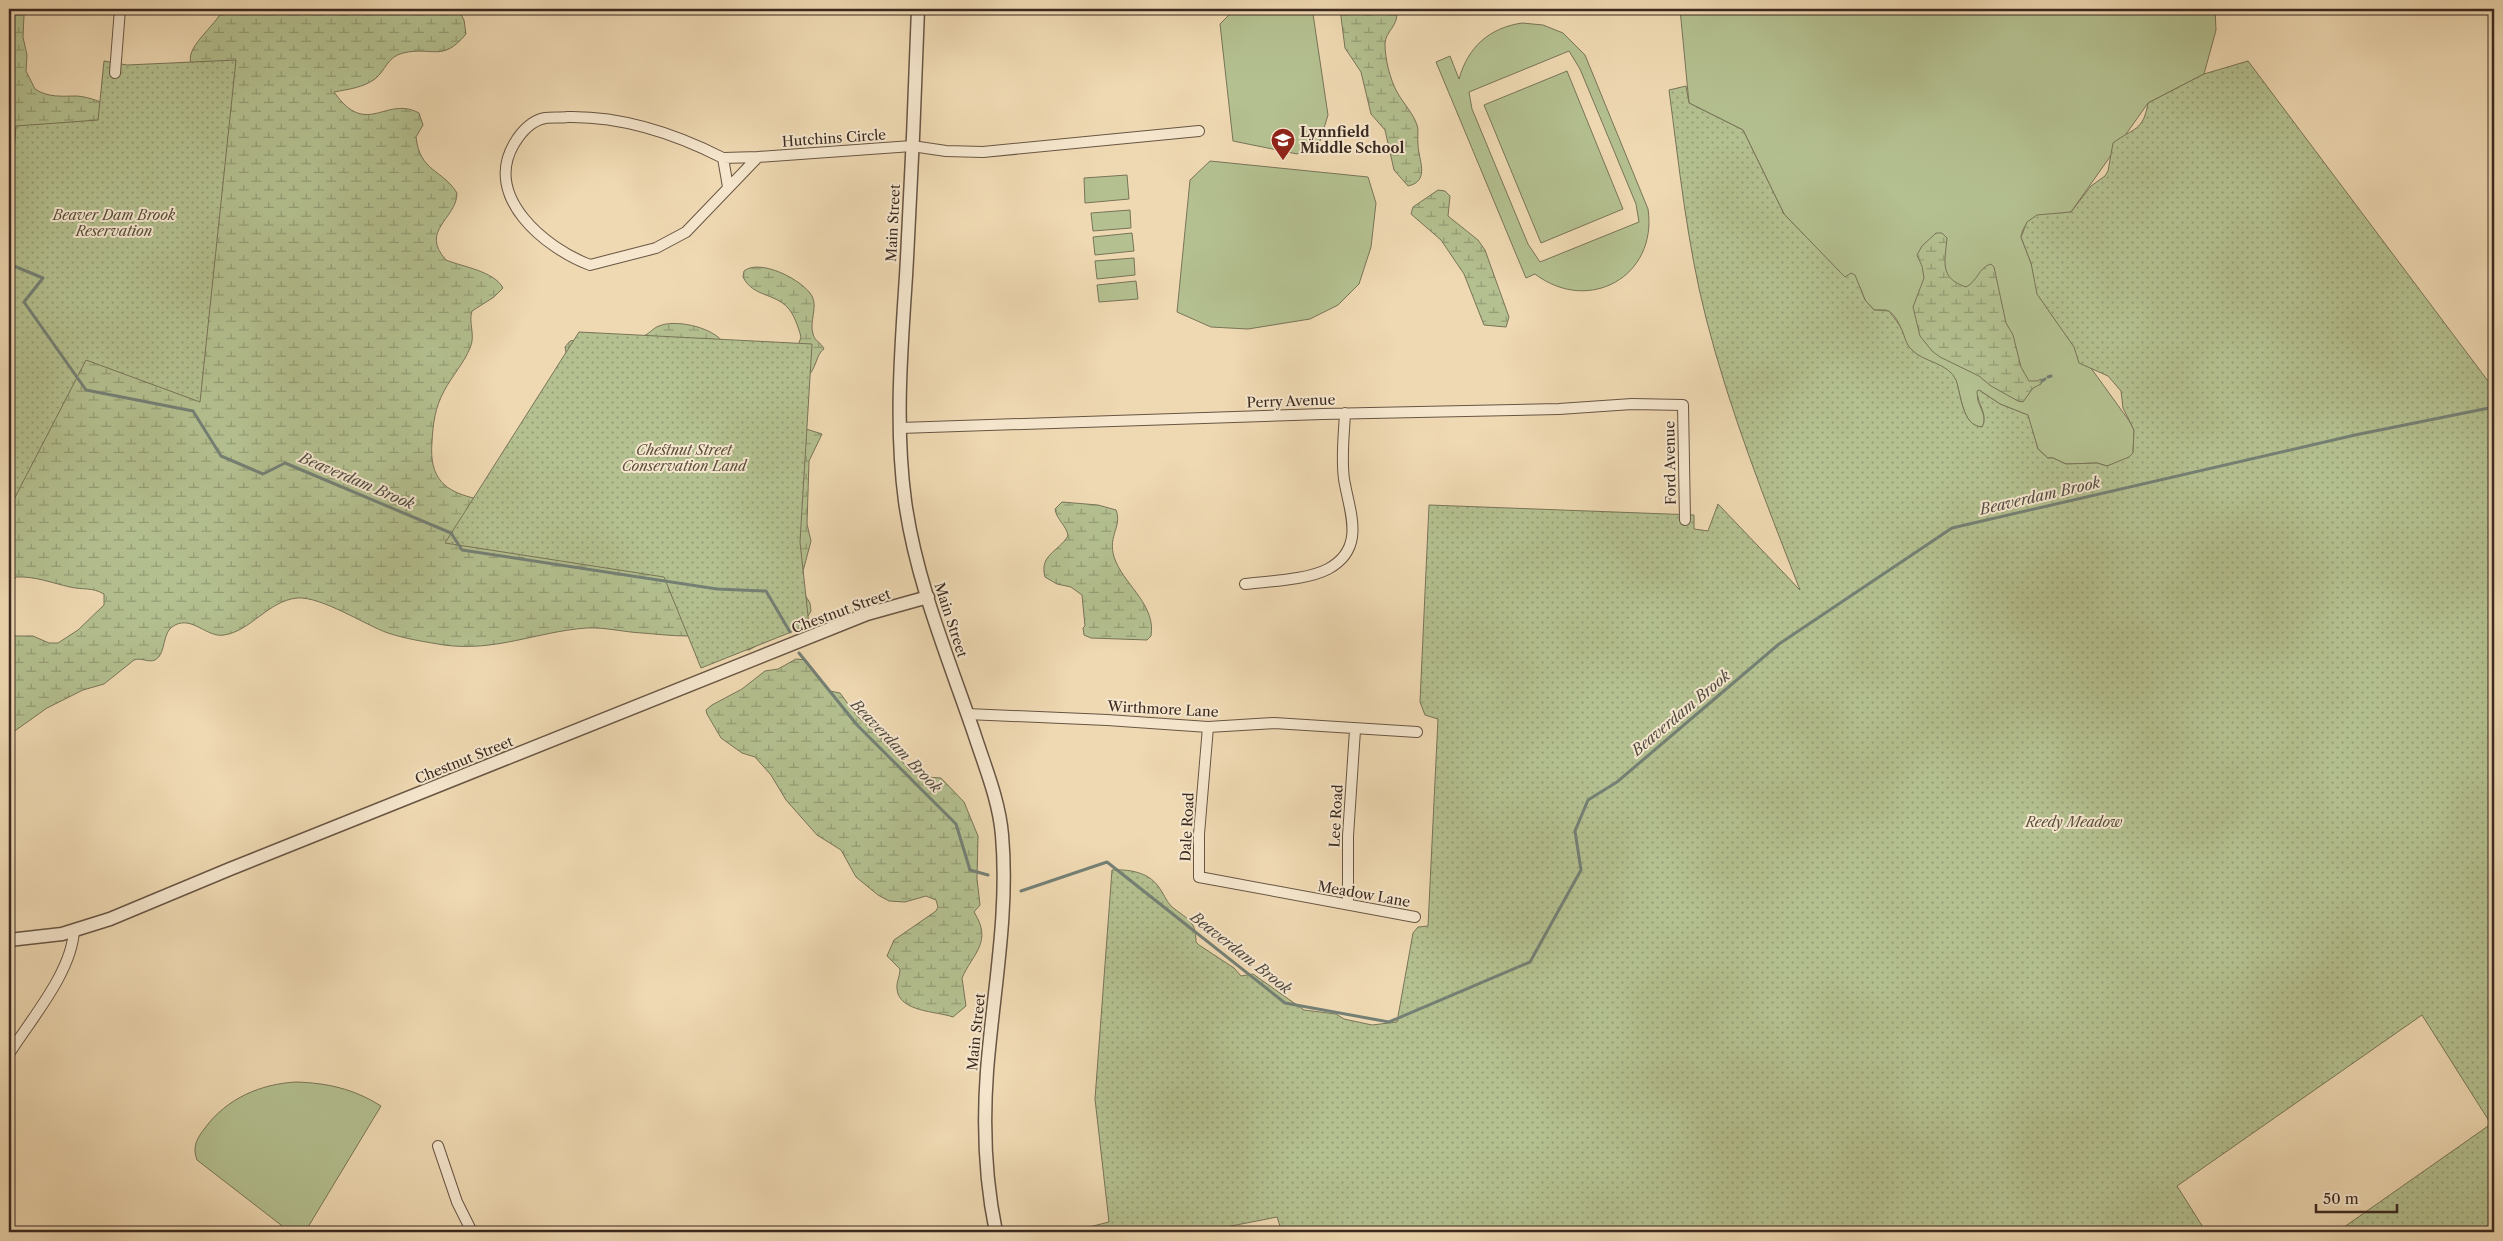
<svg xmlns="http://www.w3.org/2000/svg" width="2503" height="1241" viewBox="0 0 2503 1241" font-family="'Libre Caslon Text',serif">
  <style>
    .grass { fill: #b4c090; stroke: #787458; fill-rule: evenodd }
    .wetland { fill: url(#wetland-marsh); stroke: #787458 }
    .park { fill: url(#park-dots); stroke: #787458 }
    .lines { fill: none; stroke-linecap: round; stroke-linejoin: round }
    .stream { stroke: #748075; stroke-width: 3 }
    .minor-casing { stroke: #685544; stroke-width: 12 }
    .tertiary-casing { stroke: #685544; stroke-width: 15 }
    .minor { stroke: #f5e6cd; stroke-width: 10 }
    .tertiary { stroke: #f5e6cd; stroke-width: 12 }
    .labels { text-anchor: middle; stroke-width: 4; stroke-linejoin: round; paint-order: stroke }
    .poi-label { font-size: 14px; font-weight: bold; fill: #3b2920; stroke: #f5e6cd; text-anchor: start }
    .street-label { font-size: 14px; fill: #3b2920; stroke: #f5e6cd }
    .park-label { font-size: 14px; font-style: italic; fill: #594f3c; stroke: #f5e6cd }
    .water-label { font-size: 15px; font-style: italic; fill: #534d44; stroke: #f5e6cd }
  </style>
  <defs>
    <pattern id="wetland-marsh" width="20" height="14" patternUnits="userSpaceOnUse" patternTransform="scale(1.25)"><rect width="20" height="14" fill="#b4c090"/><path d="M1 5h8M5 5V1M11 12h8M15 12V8" fill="none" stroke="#949c75"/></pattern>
    <pattern id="park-dots" width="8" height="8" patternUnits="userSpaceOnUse" patternTransform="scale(1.25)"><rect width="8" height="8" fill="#b4c090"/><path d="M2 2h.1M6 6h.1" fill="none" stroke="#949c75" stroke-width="1.8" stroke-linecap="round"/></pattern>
  </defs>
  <rect width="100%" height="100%" fill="#efd9b2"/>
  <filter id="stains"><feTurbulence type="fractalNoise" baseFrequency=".004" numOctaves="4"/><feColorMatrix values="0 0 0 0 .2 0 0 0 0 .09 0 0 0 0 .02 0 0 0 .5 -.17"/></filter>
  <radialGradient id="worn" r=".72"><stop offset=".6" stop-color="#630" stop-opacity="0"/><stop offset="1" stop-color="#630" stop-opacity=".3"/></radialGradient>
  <path class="grass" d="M1680 9H2215L2216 30 2204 74 2148 103 2071 212C2052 216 2025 211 2021 237L2049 310 2130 422 2134 430 2133 453 2126 460 2107 466 2097 463 2066 464 2053 458H2048L2038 449 2027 415 2000 404 1979 390C1972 402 1990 414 1982 427 1961 426 1962 393 1955 380 1947 362 1922 363 1910 349 1902 340 1901 315 1886 310 1883 310 1878 310 1874 310L1865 300 1860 287 1845 278 1784 214 1743 130 1689 103Z
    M1230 14H1313L1328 115 1320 141 1297 154 1233 141 1220 24Z
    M1522 23 1543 25 1563 33 1585 55 1648 209C1658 276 1589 315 1535 274L1526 278 1436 62 1450 56 1459 79C1468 47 1489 28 1522 23ZM1569 51 1580 69 1636 204 1639 222 1540 262 1528 244 1472 109 1469 92Z
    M1567 71 1623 209 1541 243 1484 105Z
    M1210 161 1368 177 1376 203 1371 247 1359 284 1338 305 1310 319 1248 329 1211 327 1177 312 1190 180Z
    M1127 175 1129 199 1085 203 1084 178Z
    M1130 210 1131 228 1093 231 1091 213Z
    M1132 233 1134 251 1095 255 1093 237Z
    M1134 258 1135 275 1097 279 1095 261Z
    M1136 281 1138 299 1099 302 1097 285Z
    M296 1082C328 1083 354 1089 381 1106L305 1232H290L197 1160C192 1147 197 1138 205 1128 227 1098 261 1084 296 1082Z"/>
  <path class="wetland" d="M9 9H27L24 15 23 37 27 55 26 71 35 89C48 98 63 96 77 96 91 97 105 104 118 109L192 65C182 49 217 25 223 9H458L464 20 466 34C442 63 433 46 403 53 387 57 386 70 375 79 362 88 349 89 334 92 367 139 385 95 419 113L423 125 416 137C420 172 442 169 457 193 457 219 419 230 446 260 463 267 494 271 503 288L494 297 472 311C468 323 476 335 470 348 464 363 452 376 444 391 435 408 433 423 432 442 429 478 444 492 478 499L568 363 565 347 570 341C593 335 620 343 643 336 648 335 653 328 659 326 675 319 711 327 722 341L797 349 801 337C799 329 794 314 788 308 775 293 753 297 743 277L744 271C760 258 803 280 812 296 818 307 809 322 813 334 815 342 821 342 824 349 816 353 817 370 805 379L806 429 822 434 809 461 807 524 811 541 802 575 805 595 810 603 811 611 808 616 749 650C733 649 718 639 702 635 697 634 692 636 687 636 672 636 656 634 642 633 623 632 605 627 586 628 536 632 495 652 444 645 426 642 406 639 388 633 365 625 321 596 297 598 268 601 251 631 224 635 207 638 193 616 175 625 161 631 167 654 155 660 148 663 141 657 134 660L104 684 83 690 47 708 9 735V636H33L49 643H58L78 630 104 605V594C92 587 83 590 70 587 52 583 35 576 16 577L9 587Z
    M1340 9H1397C1399 27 1385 31 1385 44 1385 59 1390 79 1397 92 1403 103 1413 113 1417 125 1419 131 1417 138 1418 144 1418 159 1431 181 1408 186L1394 170 1385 130 1371 114 1361 72 1345 48Z
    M1438 190 1445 191 1450 196 1448 216 1478 240 1485 250 1509 317 1506 327 1484 325 1464 274 1441 240 1411 214 1413 207Z
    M1936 233H1942L1947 238C1945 262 1939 278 1966 287 1977 282 1979 267 1991 264L1994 267 2006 323 2013 335 2021 367 2029 381H2037L2041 379 2042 381 2041 384 2033 388 2023 402 2018 401 1991 386 1979 376 1940 357 1932 351 1920 336 1913 307 1924 278 1922 266 1917 255 1922 246Z
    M1062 502 1098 505 1116 510C1123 528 1105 537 1116 562 1127 587 1156 606 1151 636L1147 640 1091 638 1084 635 1083 628 1085 626 1082 595 1071 587 1057 584 1045 577C1039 555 1058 552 1068 536 1067 526 1056 519 1055 509Z
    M796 659 806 660 826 688 830 691 840 693 857 716 891 747 909 770 926 777 941 778 964 802 978 836 977 879 980 905 974 912C993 942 973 953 962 978L966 1006 953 1017C936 1011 899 1012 897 989 896 983 900 976 900 969L887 956 894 940 936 911 938 907 936 900 926 896 905 902 889 901 878 895 856 877 841 850 817 835 786 800 771 775 755 757 742 753 721 738 707 714 706 710 712 705 742 689 765 671 778 669Z"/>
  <path class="park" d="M236 60 200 402 86 360 9 509V218L16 126 98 120 104 61 127 65Z
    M2248 61 2494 389V1232H2337L2491 1124 2422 1015 2177 1186 2206 1232H1282L1277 1217 1201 1232H1069L1109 1222 1095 1099 1112 870C1128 869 1148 872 1158 886 1163 892 1166 901 1171 906 1186 919 1196 919 1196 942L1199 945 1234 968 1241 976 1253 974 1304 1010 1336 1014 1344 1019 1372 1025 1397 1022 1413 933 1418 927 1428 926 1438 719 1425 715 1420 702 1429 505 1694 515V529L1708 531 1718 504 1800 590C1765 500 1730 412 1706 318 1687 244 1679 165 1669 90L1686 86 1689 103 1743 130 1784 214 1845 277 1851 273 1855 275 1865 300 1874 310 1889 311C1893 317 1899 323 1902 330 1905 337 1906 345 1912 350 1923 362 1949 363 1956 380 1961 394 1962 426 1982 427 1989 416 1977 403 1977 391L1979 390 2000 404 2028 415 2038 449 2048 458H2053L2066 464 2097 463 2107 466 2129 457 2133 453 2134 430 2123 408 2121 391 2108 376 2079 363 2074 347 2037 294 2031 263 2021 237 2027 222 2037 215 2071 212 2091 186 2105 176 2108 171 2113 143C2134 127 2143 132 2148 103L2204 74Z
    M579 332 812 344 800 542 809 625 701 668 664 577 445 543Z"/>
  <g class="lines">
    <path class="stream" d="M9 264 43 278 24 302 86 390 193 411 221 456 263 474 285 463 451 533 462 550 717 589 766 591 790 632
      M2048 377 2051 376
      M2042 381 2045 379
      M799 653 857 725 956 824 970 870 988 875
      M1021 891 1107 862 1285 1003 1389 1022 1530 962 1581 870 1575 831 1588 800 1617 782 1779 644 1952 528 2355 435 2494 407"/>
    <defs>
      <path id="minor" d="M115 73 120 9
        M723 158 758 157
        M728 187 723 158C674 133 623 116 568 117 560 118 552 117 545 118 530 121 521 132 514 144 483 197 545 248 590 265L656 248 686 232 758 157 912 146 946 151 983 152 1199 131
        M900 428 1323 414 1559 409 1632 404 1683 405 1685 520
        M1245 584C1269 581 1307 580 1328 569 1367 548 1349 511 1344 479 1341 457 1344 435 1345 413
        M967 714 1107 720 1208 727 1274 723 1417 732
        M1208 727 1199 834V877L1415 917
        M1348 904V836L1355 730
        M9 1054C31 1019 72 972 74 930
        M438 1146 457 1202 472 1232"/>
      <path id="tertiary" d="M918 9C915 98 911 187 906 276 901 351 895 427 905 501 916 581 948 657 974 733 985 767 999 800 1002 835 1009 914 993 993 987 1071 983 1125 985 1179 996 1232
        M9 940 62 934 110 919 230 869 867 614 928 597"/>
    </defs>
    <use href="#minor" class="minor-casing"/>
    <use href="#tertiary" class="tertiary-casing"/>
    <use href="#minor" class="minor"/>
    <use href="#tertiary" class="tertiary"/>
  </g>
  <defs>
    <symbol id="school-pin" viewBox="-11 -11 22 30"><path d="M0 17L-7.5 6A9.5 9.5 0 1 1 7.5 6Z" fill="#8f2418" stroke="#f5e6cd"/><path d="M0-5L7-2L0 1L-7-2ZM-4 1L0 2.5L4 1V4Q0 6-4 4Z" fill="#fff"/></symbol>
  </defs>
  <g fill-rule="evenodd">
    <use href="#school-pin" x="1269" y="126" width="28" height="38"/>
  </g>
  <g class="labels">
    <g class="poi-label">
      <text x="1300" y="137">Lynnfield<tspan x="1300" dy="16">Middle School</tspan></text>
    </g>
    <g class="street-label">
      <text transform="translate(834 138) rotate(-4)" y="5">Hutchins Circle</text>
      <text transform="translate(893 223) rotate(-87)" y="5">Main Street</text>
      <text transform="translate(1291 401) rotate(-2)" y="5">Perry Avenue</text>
      <text transform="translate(1670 463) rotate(-91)" y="5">Ford Avenue</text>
      <text transform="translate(841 611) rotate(-20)" y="5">Chestnut Street</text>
      <text transform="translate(951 620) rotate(72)" y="5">Main Street</text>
      <text transform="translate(1163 709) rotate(3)" y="5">Wirthmore Lane</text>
      <text transform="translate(464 760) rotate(-22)" y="5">Chestnut Street</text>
      <text transform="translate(1336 816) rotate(-87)" y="5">Lee Road</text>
      <text transform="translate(1187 827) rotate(-87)" y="5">Dale Road</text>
      <text transform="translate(1364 894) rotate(10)" y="5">Meadow Lane</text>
      <text transform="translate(976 1032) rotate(-84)" y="5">Main Street</text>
    </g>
    <g class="park-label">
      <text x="114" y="220">Beaver Dam Brook<tspan x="114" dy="16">Reservation</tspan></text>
      <text x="684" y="455">Chestnut Street<tspan x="684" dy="16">Conservation Land</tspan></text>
      <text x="2074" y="827">Reedy Meadow</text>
    </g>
    <g class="water-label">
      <text transform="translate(357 481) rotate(23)" y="5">Beaverdam Brook</text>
      <text transform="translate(2040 496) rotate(-13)" y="5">Beaverdam Brook</text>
      <text transform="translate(1681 713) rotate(-40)" y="5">Beaverdam Brook</text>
      <text transform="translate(896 746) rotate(46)" y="5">Beaverdam Brook</text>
      <text transform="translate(1241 953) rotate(38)" y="5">Beaverdam Brook</text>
    </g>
  </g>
  <rect width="2503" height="1241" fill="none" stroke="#efd9b2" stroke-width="30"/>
  <rect x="10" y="10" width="2483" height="1221" fill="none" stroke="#3b2920" stroke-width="2.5"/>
  <rect x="15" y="15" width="2473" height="1211" fill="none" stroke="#3b2920"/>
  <path d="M2316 1204v8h81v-8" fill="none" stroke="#3b2920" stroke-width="2.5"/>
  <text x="2323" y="1204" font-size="15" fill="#3b2920" stroke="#f5e6cd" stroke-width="4" paint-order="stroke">50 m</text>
  <rect width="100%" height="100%" filter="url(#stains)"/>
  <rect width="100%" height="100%" fill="url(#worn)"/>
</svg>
